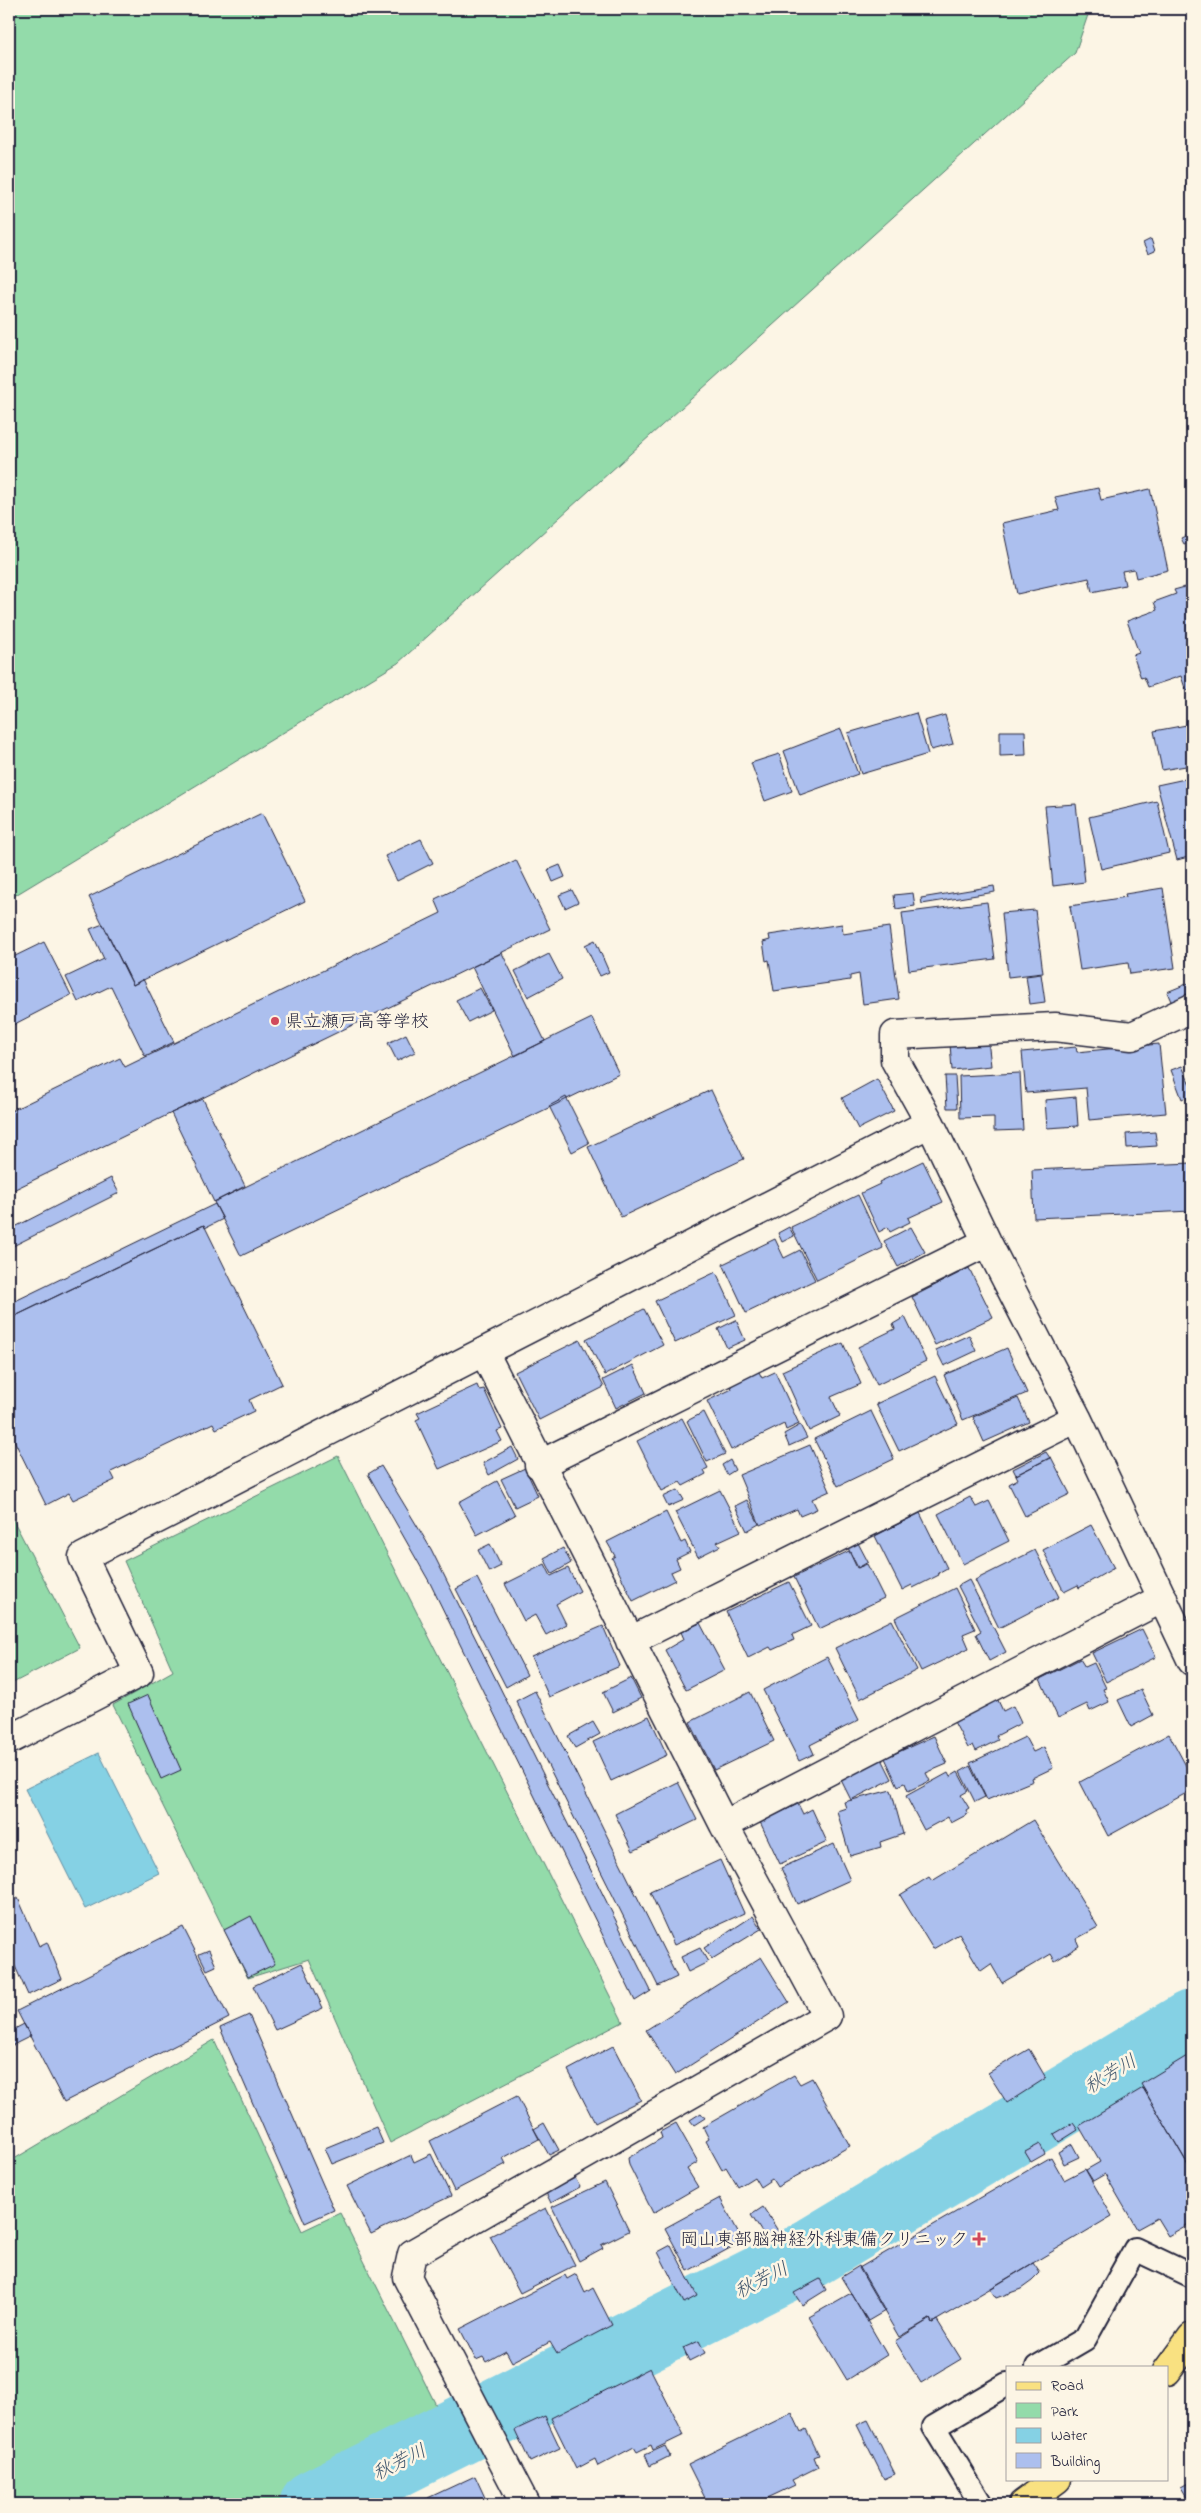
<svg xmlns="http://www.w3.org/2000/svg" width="1201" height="2513" viewBox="0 0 1201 2513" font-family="'Indie Flower','Klee One',sans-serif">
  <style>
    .green { fill: #93dbaa; stroke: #5a7e72 }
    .water { fill: #85d1e4; stroke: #5d8ba0 }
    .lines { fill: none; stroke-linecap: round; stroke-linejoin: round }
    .river { stroke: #85d1e4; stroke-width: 69 }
    .building { fill: #acbfee; stroke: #22223b }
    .lane-casing { stroke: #22223b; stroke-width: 26 }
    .street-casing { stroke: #22223b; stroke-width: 31 }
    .primary-casing { stroke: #22223b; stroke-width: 31 }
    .lane { stroke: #fcf5e5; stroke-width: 22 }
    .street { stroke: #fcf5e5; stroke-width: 28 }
    .primary { stroke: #f9e181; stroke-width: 28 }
    .poi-dot { fill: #d1495b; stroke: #fcf5e5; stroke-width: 2 }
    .labels { text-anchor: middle; stroke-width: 5; stroke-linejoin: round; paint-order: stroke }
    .poi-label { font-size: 18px; fill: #22223b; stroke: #fcf5e5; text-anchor: start }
    .water-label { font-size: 19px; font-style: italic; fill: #40576e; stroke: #fcf5e5 }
  </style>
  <rect width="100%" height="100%" fill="#fcf5e5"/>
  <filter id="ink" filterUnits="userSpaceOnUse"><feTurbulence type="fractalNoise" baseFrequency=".02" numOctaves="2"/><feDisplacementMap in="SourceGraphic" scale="10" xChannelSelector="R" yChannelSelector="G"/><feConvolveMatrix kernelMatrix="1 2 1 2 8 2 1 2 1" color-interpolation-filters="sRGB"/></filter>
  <g filter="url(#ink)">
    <path class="green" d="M9 9H1090L1075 53 398 663 9 899Z
      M338 1456 623 2022 390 2143 309 1959 248 1978 113 1705 173 1671 124 1561Z
      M9 1512 80 1648 9 1685Z
      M214 2040 302 2231 340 2213 445 2423 274 2504H9V2162Z"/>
    <path class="water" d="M99 1753 159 1873 85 1909 25 1789Z"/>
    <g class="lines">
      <path class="river" d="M314 2504 796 2262 1192 2024"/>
    </g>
    <path class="building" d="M1192 182V200L1186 185Z
      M1151 239 1155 251 1148 254 1143 243Z
      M1098 488 1101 500 1150 489 1168 570 1136 578 1134 569 1122 571 1125 585 1092 592 1089 578 1017 594 1002 523 1059 510 1055 497Z
      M1192 533V541L1184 544 1181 538Z
      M1192 585V689L1186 691 1181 676 1148 687 1144 677 1141 678 1133 655 1139 653 1127 621 1157 610 1154 602 1176 594 1174 590Z
      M916 713 928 754 861 774 848 733Z
      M945 715 953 744 931 750 924 721Z
      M1192 724V765L1162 770 1154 731Z
      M841 729 858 774 800 795 784 751Z
      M1000 731H1025L1026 755 1000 756Z
      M779 754 792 791 765 801 751 763Z
      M1185 779 1189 790H1192V856L1177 860 1157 785Z
      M1157 801 1169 853 1101 869 1089 817Z
      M1076 804 1085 882 1053 886 1045 806Z
      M262 813 305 901 133 985 89 897Z
      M421 839 433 863 397 881 385 856Z
      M516 860 550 929 9 1192V1112L120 1058 125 1067 441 913 435 899Z
      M560 865 565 877 553 882 548 870Z
      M994 886 995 892 922 904 921 898Z
      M1163 888 1175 968 1130 974 1128 963 1080 970 1070 906 1126 897 1125 894Z
      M572 890 578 902 565 908 559 895Z
      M913 893 915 906 896 909 894 895Z
      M987 902 995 959 909 970 902 913Z
      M1035 910 1043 973 1008 977 1002 913Z
      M103 924 133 985 143 979 174 1042 145 1056 111 986 78 1002 66 977 104 959 90 929Z
      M842 924 843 934 889 927 899 999 863 1004 859 974 850 976V980L774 991 769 960 766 961 763 942 770 940 769 935Z
      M595 940 609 972 600 976 585 945Z
      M44 942 71 995 9 1027V959Z
      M502 953 545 1041 515 1056 472 967Z
      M549 954 562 979 528 997 515 971Z
      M1041 974 1045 1002 1030 1004 1026 976Z
      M1189 983 1192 997 1173 1006 1167 992Z
      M480 988 492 1010 468 1022 456 1000Z
      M592 1018 619 1074 241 1256 214 1202Z
      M406 1034 415 1052 397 1061 388 1043Z
      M988 1040 991 1066 952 1070 950 1044Z
      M1159 1044 1166 1113 1089 1120 1086 1088 1026 1093 1022 1052 1076 1047 1077 1052Z
      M1182 1066 1192 1089 1191 1111 1186 1097 1182 1099 1171 1070Z
      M1020 1073 1023 1130 994 1131V1117L960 1118 959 1076Z
      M945 1076H955L957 1108H947Z
      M877 1079 894 1111 858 1129 842 1098Z
      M711 1090 744 1159 621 1217 588 1147Z
      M566 1097 589 1143 572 1152 549 1106Z
      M1076 1097 1078 1126 1047 1128 1045 1100Z
      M203 1099 245 1186 214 1202 171 1113Z
      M1155 1132 1157 1146 1127 1148 1126 1134Z
      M923 1161 943 1202 908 1218 910 1222 890 1232 888 1227 879 1232 861 1193 880 1184 879 1182Z
      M1192 1163V1211L1034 1218 1032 1170Z
      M111 1178 119 1193 9 1248V1230Z
      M858 1195 883 1248 817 1280 791 1227Z
      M215 1204 223 1219 205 1228 204 1225 9 1319V1304Z
      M204 1225 282 1384 249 1400 254 1411 216 1429 213 1423 111 1472 115 1480 73 1500 69 1493 46 1505 9 1430V1319Z
      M789 1227 794 1236 782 1242 778 1233Z
      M911 1227 925 1252 898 1267 884 1241Z
      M775 1239 784 1258 800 1250 815 1280 746 1313 723 1264Z
      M969 1268 993 1317 935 1345 912 1297Z
      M716 1272 736 1315 675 1343 655 1301Z
      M644 1309 663 1345 605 1375 586 1339Z
      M905 1317 926 1361 877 1385 858 1347 895 1329 893 1324Z
      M736 1320 745 1340 727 1348 718 1329Z
      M969 1335 976 1351 944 1366 936 1350Z
      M580 1340 604 1387 539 1420 515 1372Z
      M843 1343 861 1384 831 1397 840 1416 809 1431 782 1371Z
      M1007 1348 1027 1393 963 1420 944 1375Z
      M633 1365 646 1393 616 1408 603 1380Z
      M758 1370 762 1378 775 1372 799 1424 786 1430 784 1424 731 1450 707 1401 732 1389 730 1384Z
      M935 1376 958 1424 899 1451 876 1404Z
      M477 1385 479 1390 484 1389 502 1429 497 1431 502 1441 439 1469 416 1420 420 1418 417 1413Z
      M1018 1398 1029 1422 984 1442 973 1417Z
      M871 1411 894 1459 838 1486 814 1439Z
      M704 1412 725 1454 707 1462 687 1421Z
      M682 1418 708 1468 704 1470 706 1474 683 1486 680 1482 662 1491 637 1441Z
      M800 1425 807 1438 789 1446 784 1434Z
      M810 1445 830 1491 812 1499 817 1509 800 1516 797 1509 760 1525 739 1475Z
      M512 1447 518 1459 489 1475 483 1463Z
      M1046 1452 1050 1458 1016 1475 1013 1469Z
      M1051 1457 1070 1494 1025 1516 1009 1484 1018 1479 1016 1475Z
      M730 1460 735 1470 727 1475 722 1465Z
      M381 1466 431 1549 651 1991 635 2001 430 1583 368 1474Z
      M525 1468 538 1496 515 1507 501 1479Z
      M497 1481 515 1515 477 1535 459 1502Z
      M678 1490 684 1500 668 1507 663 1497Z
      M720 1490 741 1531 717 1542 720 1546 698 1557 675 1512Z
      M970 1497 976 1507 989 1501 1009 1541 963 1564 938 1514Z
      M747 1500 759 1524 747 1531 735 1506Z
      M666 1512 681 1543 685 1541 690 1552 676 1559 680 1568 671 1572 675 1580 633 1601 612 1558 615 1556 607 1542Z
      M920 1513 947 1568 938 1573 939 1575 913 1588 912 1585 902 1590 875 1536Z
      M1091 1525 1114 1568 1079 1588 1078 1585 1064 1592 1043 1550Z
      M858 1543 868 1562 858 1568 848 1548Z
      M490 1544 501 1566 489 1572 478 1550Z
      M563 1548 571 1563 552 1574 544 1558Z
      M1035 1550 1059 1597 999 1628 975 1580Z
      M849 1551 857 1568 867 1564 884 1598 819 1629 794 1577Z
      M545 1564 551 1576 568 1568 580 1591 556 1604 566 1624 546 1635 535 1615 524 1621 505 1584Z
      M477 1578 527 1675 506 1687 456 1589Z
      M969 1580 1006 1652 989 1661 976 1634 981 1631 958 1586Z
      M789 1582 811 1626 792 1635 794 1640 772 1650 770 1647 748 1658 726 1612Z
      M955 1588 975 1629 963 1634 969 1648 921 1671 895 1618Z
      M892 1620 917 1670 860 1699 835 1648Z
      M700 1623 725 1670 686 1690 665 1650 684 1639 681 1632Z
      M603 1626 620 1666 549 1697 531 1657Z
      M1142 1629 1156 1657 1106 1682 1092 1653Z
      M827 1657 859 1720 810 1745 814 1754 799 1761 763 1690Z
      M1080 1659 1085 1667 1094 1663 1106 1688 1103 1689 1109 1702 1090 1711 1087 1704 1058 1718 1040 1679Z
      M631 1678 641 1698 613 1712 603 1692Z
      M1141 1690 1153 1715 1131 1727 1118 1700Z
      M535 1691 677 1977 658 1986 516 1701Z
      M750 1692 774 1741 714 1770 690 1722Z
      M148 1695 181 1770 161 1779 128 1704Z
      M996 1696 1003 1711 1013 1706 1021 1723 996 1736 998 1740 976 1751 973 1745 968 1748 952 1718Z
      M649 1716 667 1755 611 1781 593 1742Z
      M593 1722 600 1734 575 1748 568 1736Z
      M1169 1734 1192 1777V1790L1108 1836 1080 1782Z
      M934 1736 947 1764 926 1773 930 1781 908 1791 905 1783 898 1786 885 1758Z
      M1025 1737 1033 1752 1044 1747 1053 1768 1032 1778 1033 1781 987 1800 970 1763Z
      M879 1753 892 1779 851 1800 838 1774Z
      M970 1766 985 1797 975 1802 960 1772Z
      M958 1772 968 1791 961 1795 969 1808 966 1810 968 1814 951 1823 948 1817 924 1830 906 1796 948 1773 950 1777Z
      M678 1782 697 1820 633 1851 615 1814Z
      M891 1790 903 1834 880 1842 881 1847 850 1856 837 1811 846 1808 844 1802Z
      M798 1804 803 1814 812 1809 827 1842 780 1864 760 1822Z
      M1033 1820 1098 1927 1076 1939 1079 1946 1055 1961 1051 1954 1002 1983 991 1964 981 1971 959 1934 933 1949 900 1895 929 1877 932 1881Z
      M834 1844 850 1880 797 1904 781 1868Z
      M720 1860 744 1913 674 1945 650 1892Z
      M18 1898 39 1946 47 1942 62 1979 28 1995 9 1953V1903Z
      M251 1916 275 1964 248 1977 224 1930Z
      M753 1916 761 1929 712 1959 704 1948Z
      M183 1927 229 2018 64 2102 17 2011Z
      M700 1948 708 1962 688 1972 681 1957Z
      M209 1950 216 1966 207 1970 199 1954Z
      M761 1957 789 2002 675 2075 646 2030Z
      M302 1963 323 2008 275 2030 253 1986Z
      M249 2015 334 2210 305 2223 220 2028Z
      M24 2024 31 2036 9 2047V2032Z
      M613 2046 641 2100 595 2123 568 2070Z
      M1029 2049 1046 2078 1007 2103 988 2073Z
      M1192 2053V2170H1191L1141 2084Z
      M794 2075 800 2084 812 2078 850 2146 777 2187 772 2179 760 2187 754 2177 738 2187 726 2167 722 2170 706 2141 709 2139 703 2127Z
      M1143 2088 1192 2171V2222L1168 2236 1157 2218 1137 2229 1105 2174 1093 2181 1086 2170 1100 2162 1079 2126Z
      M517 2096 539 2139 503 2158 506 2164 454 2191 430 2141Z
      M701 2113 705 2118 694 2125 690 2120Z
      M544 2123 559 2150 549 2155 534 2129Z
      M676 2123 698 2162 687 2169 698 2187 653 2213 629 2165 628 2158 662 2138 660 2132Z
      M1073 2123 1078 2130 1059 2142 1054 2134Z
      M376 2127 383 2143 332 2164 325 2148Z
      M1040 2144 1045 2154 1031 2162 1025 2152Z
      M1072 2144 1079 2157 1064 2164 1058 2152Z
      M431 2154 451 2196 371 2234 347 2186 411 2155 414 2162Z
      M1051 2157 1064 2180 1085 2169 1112 2216 932 2323 930 2319 899 2337 859 2268Z
      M575 2178 580 2187 551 2203 546 2193Z
      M605 2182 629 2231 601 2245 603 2248 579 2261 552 2207Z
      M720 2198 743 2241 688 2271 665 2228Z
      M763 2207 780 2234 768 2242 751 2215Z
      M546 2208 575 2265 520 2293 490 2236Z
      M671 2245 697 2296 684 2303 658 2252Z
      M1033 2263 1040 2273 1032 2281 1021 2289 996 2298 990 2289Z
      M859 2266 885 2311 868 2321 841 2277Z
      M576 2274 585 2293 593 2288 612 2325 557 2354 550 2342 512 2362 506 2351 486 2362 483 2357 476 2360 460 2329 565 2275 567 2279Z
      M820 2279 826 2290 802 2305 794 2293Z
      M851 2293 887 2355 847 2380 809 2317Z
      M930 2319 932 2323 937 2320 961 2359 921 2383 895 2341Z
      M699 2341 705 2353 689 2361 683 2348Z
      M650 2368 684 2435 653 2450 651 2445 637 2452 634 2447 598 2466 595 2459 576 2469 551 2418Z
      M792 2413 801 2432 806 2429 819 2455 814 2457 818 2467 792 2480 795 2485 755 2504H708L688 2464Z
      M545 2416 560 2448 530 2462 515 2430Z
      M868 2420 895 2474 884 2479 857 2425Z
      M665 2446 670 2456 650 2466 645 2455Z
      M475 2476 488 2504H415Z
      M1192 2481V2504H1191L1181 2487Z"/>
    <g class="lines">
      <defs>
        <path id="lane" d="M1037 2367 1085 2339 1135 2249 1192 2276
          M981 2504 934 2427 1007 2384"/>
        <path id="street" d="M1192 1008 1132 1036 1055 1027 895 1035V1060L930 1123 987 1242 1077 1418 1192 1661
          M484 1352 724 1825 1163 1598
          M539 1465 987 1242
          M630 1641 1077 1418
          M9 1740 139 1673 83 1557 930 1123
          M525 2504 407 2277 412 2254 827 2016 724 1825"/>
        <path id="primary" d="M1167 2371 1192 2337
          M1023 2504 1057 2479"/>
      </defs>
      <use href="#lane" class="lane-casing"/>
      <use href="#street" class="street-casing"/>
      <use href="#primary" class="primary-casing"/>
      <use href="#lane" class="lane"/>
      <use href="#street" class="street"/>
      <use href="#primary" class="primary"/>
    </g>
  </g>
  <g class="poi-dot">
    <circle cx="275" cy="1021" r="5"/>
    <path d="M976.5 2231.5h5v5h5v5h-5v5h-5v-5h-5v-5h5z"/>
  </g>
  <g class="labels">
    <g class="poi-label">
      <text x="285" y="1027">県立瀬戸高等学校</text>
      <text x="968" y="2245" text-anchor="end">岡山東部脳神経外科東備クリニック</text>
    </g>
    <g class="water-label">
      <text transform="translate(1110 2073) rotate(-31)" y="7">秋芳川</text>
      <text transform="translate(761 2279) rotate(-27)" y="7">秋芳川</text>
      <text transform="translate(399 2461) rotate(-27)" y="7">秋芳川</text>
    </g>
  </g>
  <rect width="1201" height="2513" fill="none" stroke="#fcf5e5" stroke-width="30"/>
  <rect x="15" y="15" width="1171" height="2483" fill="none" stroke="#22223b" stroke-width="2" filter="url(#ink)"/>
  <rect x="1006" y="2366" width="162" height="115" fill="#fcf5e5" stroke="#a5a1a1"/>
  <rect x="1016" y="2382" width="25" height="8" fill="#f9e181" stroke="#a5a1a1"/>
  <text x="1051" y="2390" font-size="15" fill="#22223b">Road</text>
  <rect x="1016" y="2403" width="25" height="15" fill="#93dbaa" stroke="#a5a1a1"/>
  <text x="1051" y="2416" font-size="15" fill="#22223b">Park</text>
  <rect x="1016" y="2428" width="25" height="15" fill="#85d1e4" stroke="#a5a1a1"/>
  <text x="1051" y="2440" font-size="15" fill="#22223b">Water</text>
  <rect x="1016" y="2453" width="25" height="15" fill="#acbfee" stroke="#a5a1a1"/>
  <text x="1051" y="2466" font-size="15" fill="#22223b">Building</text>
</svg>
